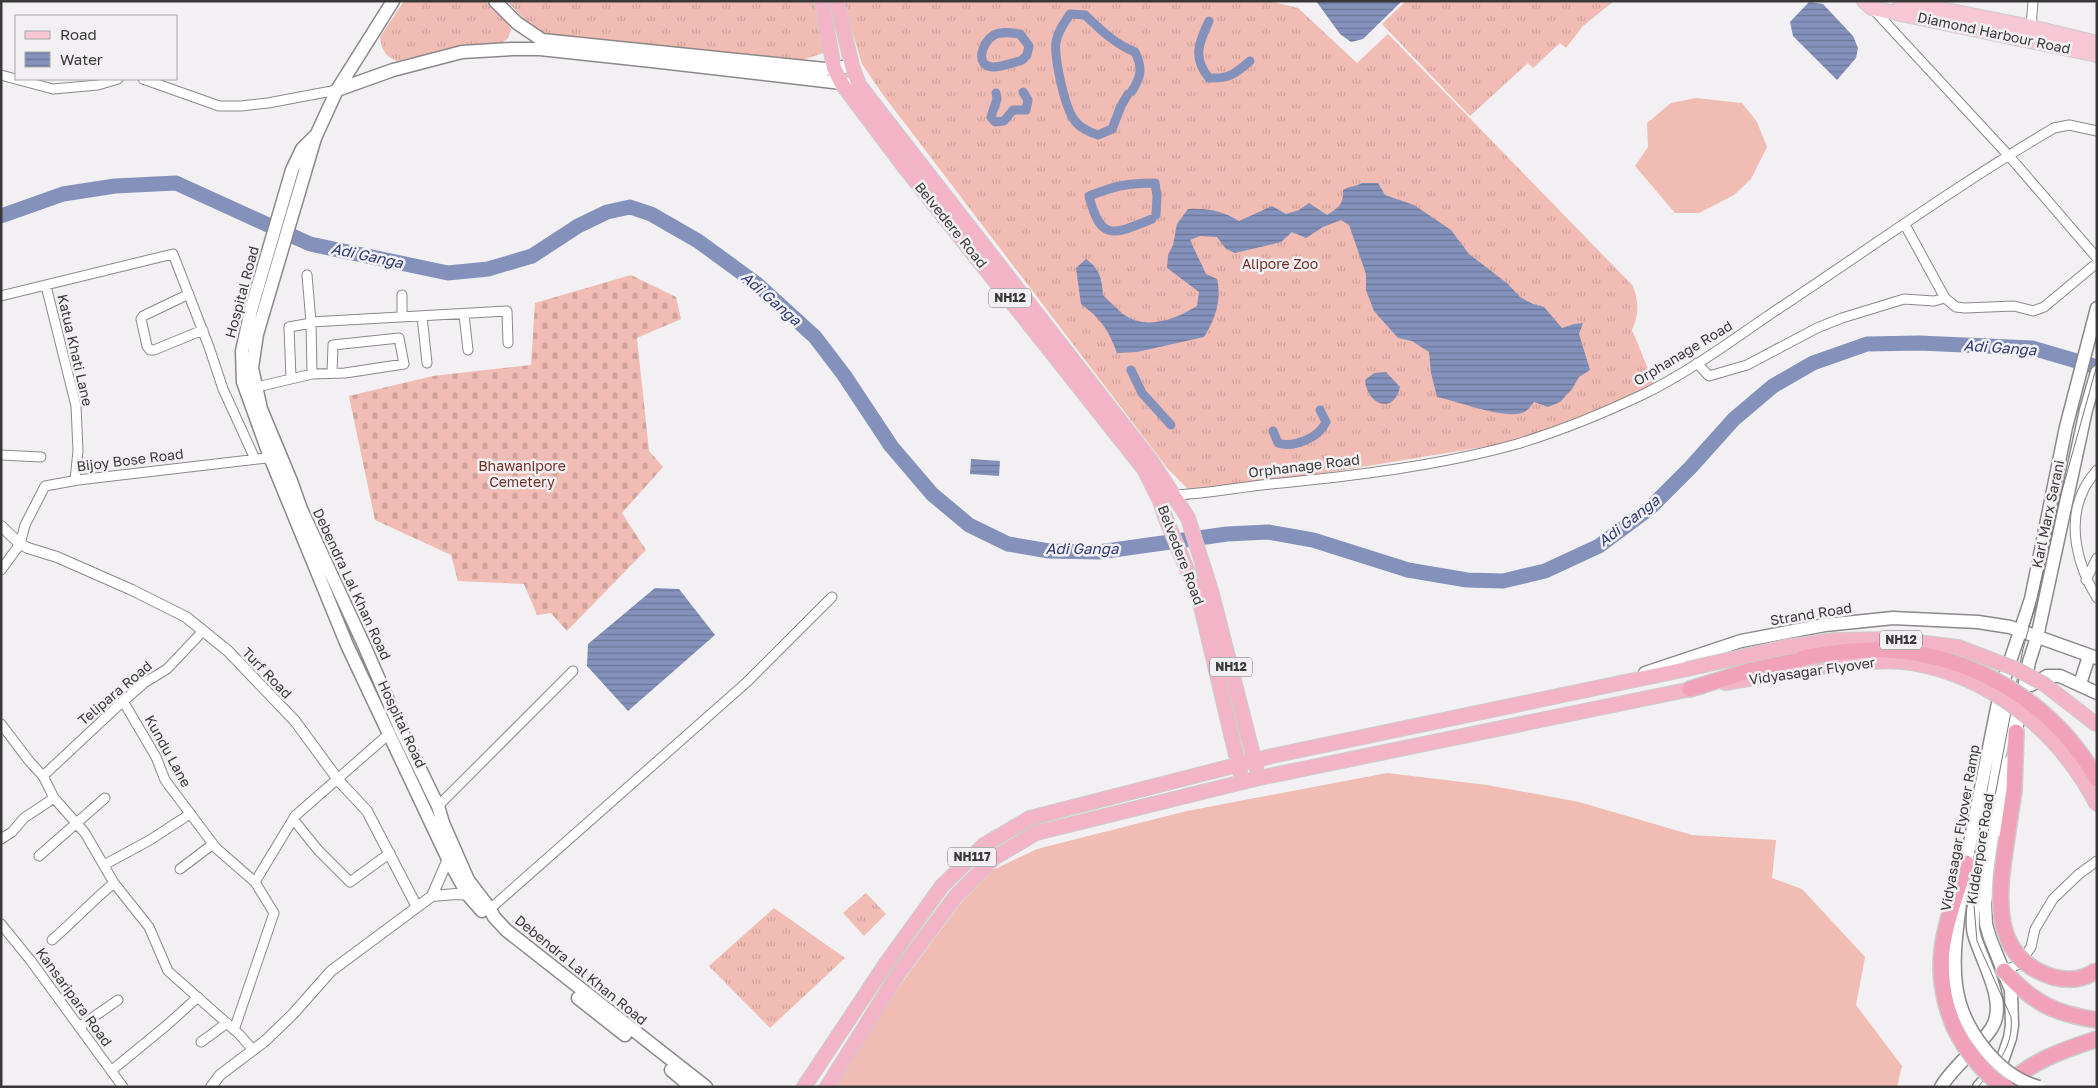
<svg xmlns="http://www.w3.org/2000/svg" width="2098" height="1088" viewBox="0 0 2098 1088" font-family="'Golos Text',sans-serif">
  <style>
    .grass { fill: url(#grass-tufts) }
    .cemetery { fill: url(#cemetery-stones) }
    .garden { fill: #f0bcb3 }
    .water { fill: url(#water-rules) }
    .lines { fill: none; stroke-linecap: round; stroke-linejoin: round }
    .canal { stroke: #8391bb; stroke-width: 9 }
    .river { stroke: #8391bb; stroke-width: 15 }
    .minor-casing { stroke: #8b888a; stroke-width: 11 }
    .tertiary-casing { stroke: #8b888a; stroke-width: 12 }
    .secondary-casing { stroke: #8b888a; stroke-width: 15 }
    .primary-casing { stroke: #ccc; stroke-width: 16 }
    .trunk-casing { stroke: #ccc; stroke-width: 16 }
    .motorway-casing { stroke: #ccc; stroke-width: 18 }
    .minor { stroke: #fff; stroke-width: 9 }
    .tertiary { stroke: #fff; stroke-width: 10 }
    .secondary { stroke: #fff; stroke-width: 12 }
    .primary { stroke: #f7c7d6; stroke-width: 14 }
    .trunk { stroke: #f4b4c8; stroke-width: 14 }
    .motorway { stroke: #f1a2ba; stroke-width: 15 }
    .tram { stroke: #777677; stroke-width: 1 }
    .secondary-bridge-casing { stroke: #8b888a; stroke-width: 15; stroke-linecap: butt }
    .trunk-bridge-casing { stroke: #ccc; stroke-width: 16; stroke-linecap: butt }
    .motorway-bridge-casing { stroke: #ccc; stroke-width: 18; stroke-linecap: butt }
    .secondary-bridge { stroke: #fff; stroke-width: 12 }
    .trunk-bridge { stroke: #f4b4c8; stroke-width: 14 }
    .motorway-bridge { stroke: #f1a2ba; stroke-width: 15 }
    .labels { text-anchor: middle; stroke-width: 5; stroke-linejoin: round; paint-order: stroke }
    .shield { fill: #f2f0f2; stroke: #717071; stroke-width: 1 }
    .shield-label { font-size: 12px; font-weight: bold; fill: #3a393a }
    .street-label { font-size: 14px; fill: #3a393a; stroke: #f2f0f2 }
    .park-label { font-size: 14px; fill: #712f27; stroke: #f2f0f2 }
    .water-label { font-size: 15px; font-style: italic; fill: #2e3b72; stroke: #f2f0f2 }
  </style>
  <defs>
    <pattern id="grass-tufts" width="24" height="20" patternUnits="userSpaceOnUse" patternTransform="scale(1.25)"><rect width="24" height="20" fill="#f0bcb3"/><path d="M3 7l-1-3M5 7V3M7 7l1-3M15 17l-1-3M17 17v-4M19 17l1-3" fill="none" stroke="#cfa29b"/></pattern>
    <pattern id="cemetery-stones" width="16" height="16" patternUnits="userSpaceOnUse" patternTransform="scale(1.25)"><rect width="16" height="16" fill="#f0bcb3"/><path d="M2 7V4a2 2 0 0 1 4 0v3zM10 15v-3a2 2 0 0 1 4 0v3z" fill="#cfa29b"/></pattern>
    <pattern id="water-rules" width="6" height="5" patternUnits="userSpaceOnUse" patternTransform="scale(1.25)"><rect width="6" height="5" fill="#8391bb"/><path d="M0 2.5h6" fill="none" stroke="#6c7799"/></pattern>
  </defs>
  <rect width="100%" height="100%" fill="#f2f0f2"/>
  <path class="grass" d="M404 1H485L508 23 511 30 508 38 502 43 463 46 398 61C385 57 382 50 380 37Z
    M507 1H826L833 50 802 60 722 55 541 37Z
    M843 1H1269L1298 8 1357 63 1388 34 1633 286C1639 303 1639 314 1632 330L1655 386 1643 393 1520 441 1325 473 1189 490 1168 469 881 92 862 64Z
    M1406 1H1614L1583 26 1566 48 1560 43 1533 68 1528 63 1470 116 1382 24Z
    M866 893 886 914 864 936 843 913Z
    M774 908 845 958 770 1028 709 966Z"/>
  <path class="cemetery" d="M631 275 676 297 681 319 637 338 649 451 663 467 622 513 646 550 567 631 551 613 537 615 524 584 458 581 451 555 375 520 349 396 433 376 531 365 535 303Z"/>
  <path class="garden" d="M1696 98 1742 103 1757 122 1767 147 1751 179 1734 195 1699 213H1675L1635 166 1648 147 1647 123 1671 103Z
    M1387 773 1487 785 1579 802 1692 835 1776 840 1772 878 1802 889 1865 957 1856 1005 1902 1066 1897 1087H834L901 984 960 904 993 870 1037 849 1187 811Z"/>
  <path class="water" d="M1316 1H1402L1363 39 1351 42 1340 34Z
    M1809 2 1823 4 1853 36 1858 48 1856 58 1837 80 1793 36 1790 22Z
    M1362 183H1378L1385 195 1414 205 1451 230 1469 254 1508 284 1520 297 1533 304 1544 307 1562 328 1574 324 1583 323 1579 334 1590 370 1579 377 1572 389 1560 402 1548 407 1534 402C1531 405 1529 409 1526 411 1509 422 1458 401 1437 397L1431 373 1429 352 1412 341 1398 338 1374 311 1366 290V274L1356 245 1349 225 1341 220 1323 227 1306 238 1292 232 1281 242 1235 253 1226 249 1217 237 1200 236 1190 240 1206 274 1217 279C1222 300 1215 319 1204 337L1137 352 1117 353C1108 329 1101 319 1081 304L1076 268 1086 259C1100 269 1102 279 1103 295 1109 301 1116 308 1123 314 1146 331 1176 319 1197 306L1199 292 1167 268 1168 255 1173 245 1177 224 1188 209C1207 208 1223 211 1239 221L1272 206 1286 214 1299 210 1309 203 1327 215C1338 208 1344 204 1343 190 1349 186 1355 187 1362 183Z
    M1386 372 1400 387C1394 415 1367 405 1365 380L1374 373Z
    M971 459 1000 461 999 476 970 474Z
    M655 588 679 589 715 635 628 711 587 666 588 644Z"/>
  <g class="lines">
    <path class="canal" d="M1209 21C1199 42 1192 58 1209 78 1229 79 1235 74 1250 61
      M1020 61C1012 63 1001 67 993 67 974 66 982 42 994 35 1002 31 1012 33 1020 34L1029 46 1027 55 1022 60
      M996 93 997 99 991 117 995 122 1004 121 1013 110H1026L1028 100 1023 92
      M1128 94 1121 106 1112 129 1098 135C1089 132 1078 127 1073 118 1064 104 1054 57 1056 42 1058 31 1064 23 1070 14L1085 15C1101 30 1115 44 1135 52 1143 68 1141 77 1132 91
      M1152 219C1114 234 1101 243 1089 196 1115 186 1127 183 1155 183L1157 196 1156 215
      M1131 370 1142 393 1171 425
      M1273 431 1278 443C1294 448 1319 438 1326 422L1320 410"/>
    <path class="river" d="M1 216 63 194 115 186 176 183 310 244 448 273 488 269 532 256 578 226 607 212 630 207 651 214 698 241 757 284 815 337 844 375 891 446 932 494 969 525 1008 544 1049 551 1099 552 1227 534 1268 532 1313 540 1408 570 1467 580 1503 581 1545 571 1599 546 1650 508 1690 468 1734 419 1773 386 1813 363 1867 344 1919 343 2032 348 2097 367"/>
    <defs>
      <path id="minor" d="M1873 9 2009 156 2097 258
        M2031 27 2033 1
        M1 75 53 89 98 85 118 79
        M143 79 219 106H241L268 103 337 90
        M1905 225 1945 298 1956 307 1965 308 2014 306 2033 311 2044 307 2097 263
        M307 275 311 322 312 374
        M46 286 76 406 78 451 75 480
        M189 294 143 316 141 319 147 346 150 350H154L203 330
        M1 296 173 254 209 347 223 389 255 459
        M464 315 468 350
        M422 316 427 363
        M402 317V295
        M311 322 507 311 508 343
        M1697 363 1709 376 1747 365 1817 328 1842 318 1904 299 1934 301 1945 298
        M291 378 289 327 311 323
        M257 387 312 374 345 373 404 364 399 338 333 345 332 373
        M1 455 41 457
        M2097 470C2092 476 2087 482 2084 489 2066 524 2078 567 2097 598
        M1174 495C1207 494 1239 487 1271 484 1353 476 1438 466 1517 444 1560 431 1604 413 1644 394 1689 372 1731 341 1772 313 1866 251 1957 185 2054 128L2069 125 2097 131
        M1 570 20 544 25 525 45 486 78 480 275 457
        M2086 580 2097 558
        M123 701 156 757 165 780 216 848 255 882 274 913 234 1030
        M1 724 30 762 43 776 54 798 85 833 114 883 149 927 168 971 239 1034 253 1050
        M43 776 120 704 144 683 167 669 203 631
        M438 806 573 671
        M293 819 318 850 350 882 390 853
        M1 839 12 832 24 818 54 798
        M39 856 105 798
        M104 865 150 840 190 814
        M180 869 213 844
        M255 882 295 816 390 733
        M490 909 747 682 832 597
        M1 924 31 961 123 1087
        M52 940C73 922 92 901 114 883
        M2004 971 2019 964 2031 947 2035 929 2053 899 2079 874 2097 861
        M79 1027 118 1000
        M201 1042 227 1023
        M111 1071 167 1025 198 997"/>
      <path id="tertiary" d="M1 526 20 544 28 548 57 557 132 590 186 617 228 651 295 721 339 781 367 811 417 907
        M432 896 456 894 473 895
        M211 1087 220 1075 265 1041 293 1014 331 971 432 896 448 859 453 856"/>
      <path id="secondary" d="M393 1 337 90 315 138 257 334 252 368 261 409 291 481 301 509 364 645 401 730 438 806 443 823 468 880 490 909 494 917 506 930 706 1087
        M495 1 517 23 542 40 825 69 852 66
        M337 90 393 70 462 52 512 49H540L652 61 859 85
        M315 136 302 149 292 170 251 310 242 351 243 382 270 457 347 645 448 859 468 895 482 911
        M1645 673 1741 641 1825 625 1893 618 1978 622 2010 627 2097 658
        M2080 684 2089 656
        M2031 685 2047 676H2060L2097 693
        M2014 740 2029 662 2037 637 2086 410 2097 372
        M1966 863 2001 688 2031 599 2066 427 2097 308
        M578 998 625 1035
        M671 1070 691 1087
        M1941 1087C1954 1065 1977 1050 1991 1029 2009 1003 1981 961 1974 934 1972 927 1973 919 1973 911L2010 695
        M1979 1087 2002 1061 2010 1038 2012 1025 2011 990 1990 938 1986 924 1985 903 2010 762"/>
      <path id="primary" d="M1864 1 1872 8 2097 55
        M1900 1 2031 27 2097 43"/>
      <path id="trunk" d="M822 1 834 68 842 84 902 164 1144 469 1160 501 1166 519 1199 598 1240 772
        M837 1 852 66 859 85 1152 462 1188 518 1212 594 1256 767
        M1725 683 1832 665
        M804 1087 885 965 942 886 984 845 1030 818 1272 756 1687 669
        M827 1087 898 974 955 897 994 858 1036 833 1259 778 1701 687"/>
      <path id="motorway" d="M1690 689 1761 667 1803 658
        M2007 837 2014 790 2016 732
        M2004 971C2033 1003 2055 1014 2097 1020
        M2006 1086C2031 1061 2063 1050 2097 1039"/>
    </defs>
    <use href="#minor" class="minor-casing"/>
    <use href="#tertiary" class="tertiary-casing"/>
    <use href="#secondary" class="secondary-casing"/>
    <use href="#primary" class="primary-casing"/>
    <use href="#trunk" class="trunk-casing"/>
    <use href="#motorway" class="motorway-casing"/>
    <use href="#minor" class="minor"/>
    <use href="#tertiary" class="tertiary"/>
    <use href="#secondary" class="secondary"/>
    <use href="#primary" class="primary"/>
    <use href="#trunk" class="trunk"/>
    <use href="#motorway" class="motorway"/>
    <path class="tram" d="M1978 1087C1996 1065 2014 1048 2011 1017L1977 941 1974 906 2023 649 2037 598 2058 505 2097 365"/>
    <defs>
      <path id="secondary-bridge" d="M1962 889C1958 921 1952 953 1956 985 1961 1027 1997 1076 2039 1087"/>
      <path id="trunk-bridge" d="M1832 665C1858 663 1886 659 1912 663 1993 677 2060 733 2097 805
        M1687 669 1785 647 1835 640 1892 639 1958 647 2016 669 2044 684 2097 725"/>
      <path id="motorway-bridge" d="M1803 658C1830 653 1858 649 1886 650 1974 655 2053 702 2097 779
        M2007 837C1999 890 1987 957 2053 977 2068 981 2084 980 2097 970
        M1966 863C1959 886 1950 909 1945 933 1935 974 1945 1023 1972 1056 1981 1067 1992 1081 2006 1087"/>
    </defs>
    <use href="#secondary-bridge" class="secondary-bridge-casing"/>
    <use href="#trunk-bridge" class="trunk-bridge-casing"/>
    <use href="#motorway-bridge" class="motorway-bridge-casing"/>
    <use href="#secondary-bridge" class="secondary-bridge"/>
    <use href="#trunk-bridge" class="trunk-bridge"/>
    <use href="#motorway-bridge" class="motorway-bridge"/>
  </g>
  <g class="labels">
    <g class="shield">
      <rect x="989" y="288.5" width="42" height="19" rx="4"/>
      <rect x="1880" y="630.5" width="42" height="19" rx="4"/>
      <rect x="1210" y="657.5" width="42" height="19" rx="4"/>
      <rect x="948" y="847.5" width="48" height="19" rx="4"/>
    </g>
    <g class="shield-label">
      <text x="1010" y="302">NH12</text>
      <text x="1901" y="644">NH12</text>
      <text x="1231" y="671">NH12</text>
      <text x="972" y="861">NH117</text>
    </g>
    <g class="street-label">
      <text transform="translate(1994 33) rotate(12)" y="5">Diamond Harbour Road</text>
      <text transform="translate(951 225) rotate(51)" y="5">Belvedere Road</text>
      <text transform="translate(242 292) rotate(-75)" y="5">Hospital Road</text>
      <text transform="translate(75 350) rotate(77)" y="5">Katua Khati Lane</text>
      <text transform="translate(1683 353) rotate(-31)" y="5">Orphanage Road</text>
      <text transform="translate(130 460) rotate(-7)" y="5">Bijoy Bose Road</text>
      <text transform="translate(1304 466) rotate(-7)" y="5">Orphanage Road</text>
      <text transform="translate(2048 514) rotate(-78)" y="5">Karl Marx Sarani</text>
      <text transform="translate(1181 555) rotate(69)" y="5">Belvedere Road</text>
      <text transform="translate(352 584) rotate(65)" y="5">Debendra Lal Khan Road</text>
      <text transform="translate(1811 614) rotate(-9)" y="5">Strand Road</text>
      <text transform="translate(1812 671) rotate(-8)" y="5">Vidyasagar Flyover</text>
      <text transform="translate(267 673) rotate(46)" y="5">Turf Road</text>
      <text transform="translate(115 693) rotate(-40)" y="5">Telipara Road</text>
      <text transform="translate(402 724) rotate(65)" y="5">Hospital Road</text>
      <text transform="translate(168 751) rotate(61)" y="5">Kundu Lane</text>
      <text transform="translate(1960 828) rotate(-80)" y="5">Vidyasagar Flyover Ramp</text>
      <text transform="translate(1980 849) rotate(-81)" y="5">Kidderpore Road</text>
      <text transform="translate(581 970) rotate(39)" y="5">Debendra Lal Khan Road</text>
      <text transform="translate(74 997) rotate(54)" y="5">Kansaripara Road</text>
    </g>
    <g class="park-label">
      <text x="1280" y="269">Alipore Zoo</text>
      <text x="522" y="471">Bhawanipore<tspan x="522" dy="16">Cemetery</tspan></text>
    </g>
    <g class="water-label">
      <text transform="translate(367 256) rotate(12)" y="5">Adi Ganga</text>
      <text transform="translate(771 299) rotate(41)" y="5">Adi Ganga</text>
      <text transform="translate(2000 348) rotate(4)" y="5">Adi Ganga</text>
      <text transform="translate(1629 521) rotate(-38)" y="5">Adi Ganga</text>
      <text x="1082" y="554">Adi Ganga</text>
    </g>
  </g>
  <rect width="2098" height="1088" fill="none" stroke="#3a393a" stroke-width="5"/>
  <rect x="15" y="15" width="162" height="65" fill="#f2f0f2" stroke="#a8a7a8"/>
  <rect x="25" y="31" width="25" height="8" fill="#f7c7d6" stroke="#a8a7a8"/>
  <text x="60" y="40" font-size="15" fill="#3a393a">Road</text>
  <rect x="25" y="52" width="25" height="15" fill="url(#water-rules)" stroke="#a8a7a8"/>
  <text x="60" y="65" font-size="15" fill="#3a393a">Water</text>
</svg>
